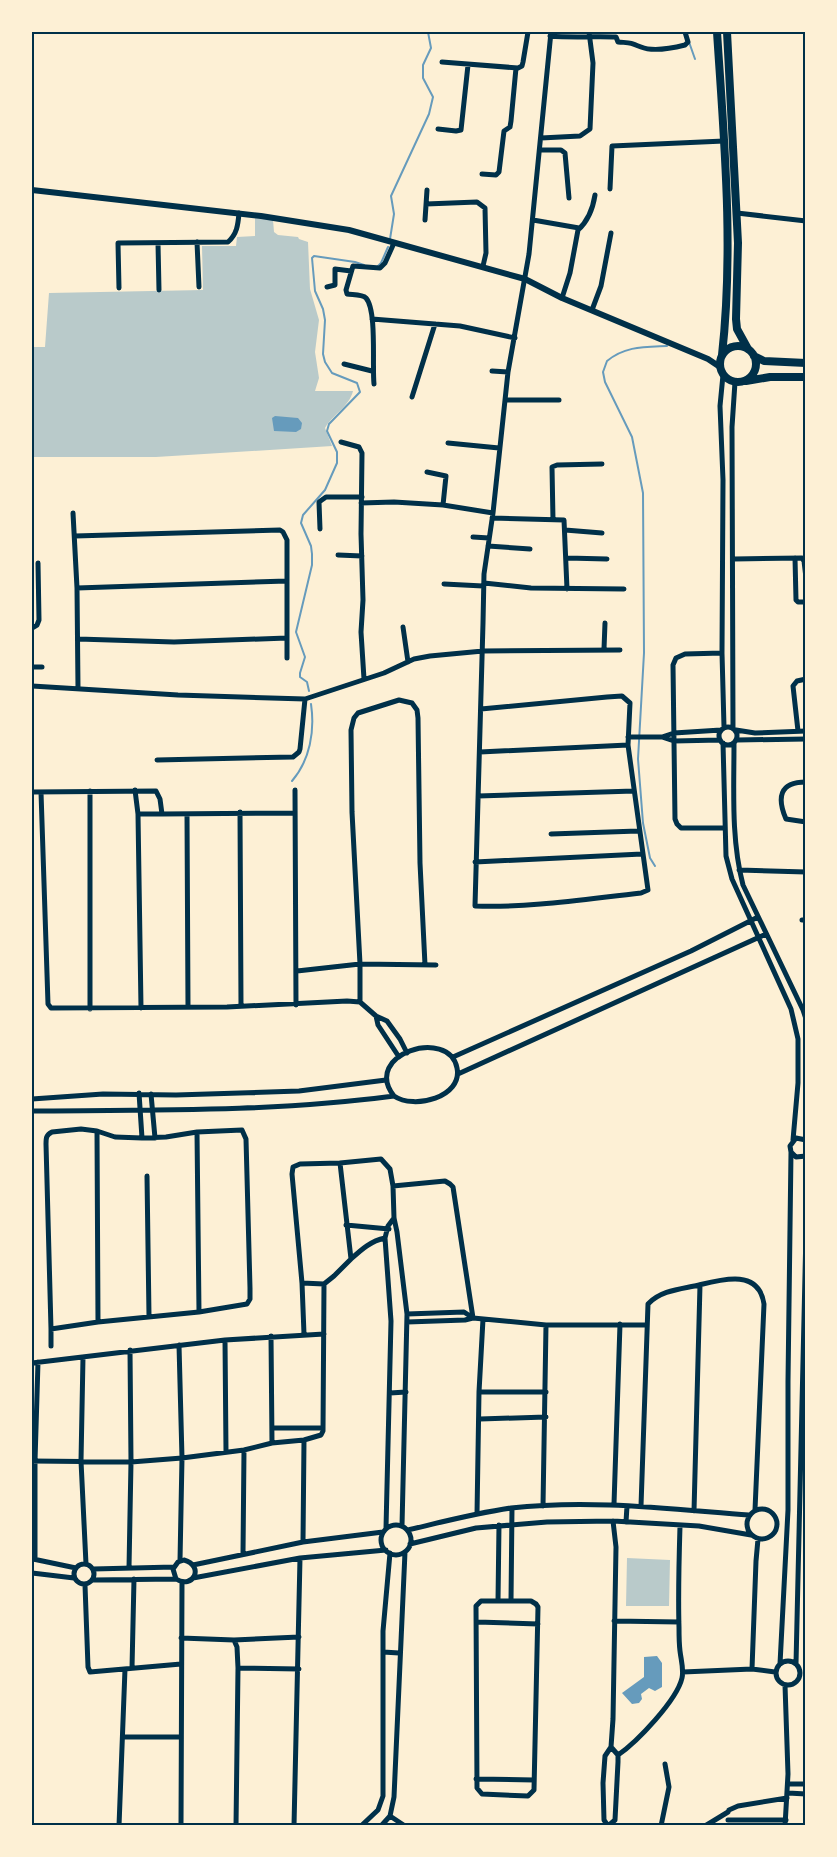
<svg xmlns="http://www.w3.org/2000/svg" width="837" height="1857" viewBox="0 0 837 1857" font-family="'Space Grotesk',sans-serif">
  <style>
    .green { fill: #b9caca }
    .water { fill: #669bbc }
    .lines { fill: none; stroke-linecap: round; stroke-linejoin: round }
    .stream { stroke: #669bbc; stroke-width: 2 }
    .minor { stroke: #003049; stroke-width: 5 }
    .tertiary { stroke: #003049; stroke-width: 6 }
    .primary { stroke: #003049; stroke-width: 8 }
    .neatline { fill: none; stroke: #003049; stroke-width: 2 }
  </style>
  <rect width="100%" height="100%" fill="#fdf0d5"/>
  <path class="green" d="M255 218 273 220 274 232 278 235 298 237 299 239 308 242 310 289 319 320 315 352 319 378 315 391H353C349 407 333 414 325 428L332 446 156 457H32V347H45L49 293 203 290 202 246H236L237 237 255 236Z
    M627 1558 670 1560 669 1606H626Z"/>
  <path class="water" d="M275 416 298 418 302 423 301 429 296 432 274 431 272 418Z
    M657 1656 662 1663V1687L655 1691 649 1688 641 1694 642 1699 639 1703 632 1704 622 1693 644 1677V1657Z"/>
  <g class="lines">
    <path class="stream" d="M689 42 695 59
      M390 239 394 214 391 196 429 114 433 97 423 78V65L431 48 428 32
      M378 266 381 263 388 247
      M309 691 307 682 300 677V673L305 657 296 632 312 565V554L311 546 301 523 303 515 325 490 337 463V452L327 431 329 424 360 392 357 383 332 373 325 362 323 354 325 320 323 309 315 291 312 258 314 256 355 262 364 265
      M292 781C310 760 315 731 311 704
      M655 866 650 858 643 823 638 759 644 653 643 493 632 437 605 382 603 372 607 361C625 346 644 347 667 346"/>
    <path class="minor" d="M550 36C573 38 594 36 616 37L618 42C631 43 629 42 641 47 653 52 673 48 685 45L688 42 685 32
      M442 62 518 68 522 66 523 62 528 32
      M438 129 456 131 461 130 468 65
      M541 138 580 136 590 129 593 63 589 32
      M540 150H561L565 153 569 198
      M482 174 496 175 499 172 504 131 510 127 511 121 516 68
      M610 189 612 146 724 141
      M426 204 477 202 485 208 486 253 483 266
      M737 213 806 221
      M425 220 427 190
      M533 220 579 228
      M197 242 199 287
      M158 243 159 290
      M327 287 335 285V269L351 271
      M119 288 118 243 228 242C237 234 238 225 239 213
      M562 298 570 273 578 230C588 221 593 208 595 195
      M592 310 601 286 611 233
      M372 319 460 326 515 338
      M344 364 372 371
      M492 371 508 372
      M723 375 720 406 723 480 722 653 724 727
      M374 384C372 366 377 310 366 298 362 294 352 295 347 294L346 290 353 266 380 268 385 263 394 243
      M412 397 435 324
      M505 400H559
      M341 442 359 447 362 453 361 534 363 600 361 632 364 679
      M448 443 499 448
      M427 472 446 476 443 505
      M361 503 394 502 443 505 493 513
      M73 513 77 588 78 688
      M492 518 564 520 567 589
      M553 520 552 467 557 465 602 464
      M320 529 319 502 326 497H362
      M565 530 602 533
      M75 536 280 530 283 532 287 540V658
      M473 537 489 538
      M488 546 530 549
      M338 555 362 556
      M567 558 607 559
      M795 558 796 600 798 602H806
      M734 559 802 558 804 561 806 578
      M484 583 531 588 624 589
      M444 584 483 586
      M77 588 287 581
      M403 627 408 662
      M32 628 37 625 39 620 38 563
      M78 639 174 642 287 638
      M604 649 605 623
      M722 653 685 654 676 658 673 665 675 819 677 824 681 828H724
      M32 667H42
      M32 686 178 695 305 699 384 673 414 659 430 656 483 651 620 650
      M481 709 607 697 622 696 630 703 628 745 648 890 641 893C586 899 530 908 475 906L483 623 484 574 493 513 508 372 529 254 551 32
      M719 736a9 9 0 1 1 18 0a9 9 0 1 1-18 0Z
      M733 727 732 427 735 382
      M736 730 755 733 806 731
      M798 731 793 686 797 681 806 679
      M628 737H662L674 741 720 740
      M662 737 674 733 721 730
      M737 740 806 739
      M723 743 726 856 732 879 791 1009 798 1039V1083L793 1140
      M734 743C734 791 731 839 743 885L803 1010 806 1019
      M480 752 628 745
      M157 760 293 757 299 752 300 749 305 699
      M806 782C779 782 777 798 786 819L806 822
      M135 790 138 814 141 1008
      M295 790 296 1005
      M32 792 156 791 160 799 162 814 295 813
      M41 792 48 1004 51 1008 227 1007 347 1001 360 1002 376 1016 387 1021 400 1039 407 1053
      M478 796 634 791
      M240 812 241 1006
      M138 814H162
      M187 814 188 1007
      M551 834 638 831
      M475 862 642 854
      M739 870 806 872
      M802 920H806
      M297 971 360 964 436 965
      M360 1002V964L352 812 351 730 354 718 358 713 399 700 412 703 417 710 418 718 420 863 425 965
      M90 1009V791
      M376 1016 378 1025 399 1057
      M453 1057 691 951 758 917
      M458 1074 766 934
      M139 1093 142 1138
      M151 1094 155 1138
      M32 1099 103 1094 176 1095 299 1091 386 1080
      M32 1111C153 1110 274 1112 394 1096 414 1110 463 1097 457 1068 449 1027 361 1054 394 1096
      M97 1131 98 1322
      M197 1132 199 1312
      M806 1140 796 1138 790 1146 791 1152 796 1157 806 1156
      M147 1176 149 1316
      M393 1186 445 1181 450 1184 453 1187 473 1318
      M346 1225 389 1229
      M351 1259C362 1249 371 1241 385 1238
      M302 1283 324 1284 334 1276 351 1259 340 1163
      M407 1314 464 1312 473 1318
      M407 1322 465 1320 473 1318 546 1325H646
      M51 1329 46 1144C46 1138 46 1135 52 1132L81 1129 97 1131 115 1137 142 1138 166 1137 197 1132 242 1130 246 1139 250 1288V1299L247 1304 199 1312 98 1322 51 1329V1346
      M304 1334 302 1283 292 1174 293 1167 300 1164 340 1163 381 1159 390 1169 393 1186 394 1218 397 1232 407 1314 402 1526
      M271 1336 272 1443
      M225 1340 226 1452
      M179 1345 182 1458 180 1561
      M83 1357 81 1461 86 1564
      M32 1363 225 1340 324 1334
      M479 1392H546
      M390 1393 406 1392
      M480 1419 546 1417
      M273 1428H322
      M32 1461 131 1462 182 1458 244 1450 272 1443 304 1440 321 1435 323 1431 324 1284
      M614 1504 620 1324
      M543 1506 546 1325
      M641 1506 648 1304C661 1290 682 1289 699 1285 723 1279 759 1269 764 1304L755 1510
      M747 1524a15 15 0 1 1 30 0a15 15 0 1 1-30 0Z
      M694 1511 700 1285
      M477 1514 479 1392 483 1319
      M626 1522 627 1506
      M381 1540a15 15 0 1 1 30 0a15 15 0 1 1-30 0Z
      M386 1528 391 1321 385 1238 388 1226 394 1218
      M408 1530C442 1522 476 1513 511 1508 590 1499 670 1509 749 1515
      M303 1542 304 1440
      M410 1544 476 1528 547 1522 613 1521 699 1526 751 1535
      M243 1554 244 1450
      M33 1559 76 1568
      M35 1559V1461L38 1362
      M74 1574a10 10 0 1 1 20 0a10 10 0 1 1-20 0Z
      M193 1565 303 1542 383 1532
      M129 1568 131 1462 130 1350
      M93 1569 174 1567
      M32 1573 74 1578
      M193 1578 300 1558 386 1550
      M93 1580 176 1579C193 1590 205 1566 184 1560L178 1562 173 1569 176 1579
      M85 1585 88 1667 90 1672 181 1664
      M481 1601H531L536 1604 538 1607 534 1790 528 1796 482 1794 477 1788 476 1606Z
      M498 1601 499 1525
      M511 1601 512 1508
      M614 1621 679 1622
      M477 1622 538 1624
      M181 1638 234 1640 299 1637
      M234 1640 237 1647 238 1668 236 1826
      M383 1652 399 1653
      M776 1673a12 12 0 1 1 24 0a12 12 0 1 1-24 0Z
      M780 1664 788 1510V1381L791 1152
      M796 1664 806 1232
      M132 1668 134 1579
      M238 1668 299 1669
      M752 1669 756 1561 758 1539
      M683 1672 752 1669 775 1672
      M785 1685 788 1774 785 1826
      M124 1737H181
      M618 1755C637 1742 677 1700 682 1678 684 1669 681 1660 680 1651 679 1643 679 1635 679 1627 678 1594 679 1559 680 1526
      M476 1779 534 1780
      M788 1784H806
      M788 1793 806 1794
      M729 1810 738 1806 787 1798
      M390 1816 405 1826
      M728 1820H786
      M119 1826 125 1669
      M181 1826 182 1582
      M294 1826 300 1558
      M361 1826 378 1810 383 1796V1631L390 1553
      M381 1826 390 1816 394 1797 405 1552
      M608 1826 604 1820 603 1783 605 1756 611 1747 613 1719 616 1547 613 1521
      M608 1826 615 1820 618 1762V1755L611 1747
      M661 1826 669 1787 665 1764
      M705 1826 728 1812"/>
    <path class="tertiary" d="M32 190 261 216 349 230 525 279 562 298 708 359 720 367"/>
    <path class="primary" d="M717 32C724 139 734 247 722 355
      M727 32 738 243 736 319 737 329 748 349
      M720 364a18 18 0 1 1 36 0a18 18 0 1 1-36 0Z
      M754 356 764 361 806 363
      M746 381 770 377H806"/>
  </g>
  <rect width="837" height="1857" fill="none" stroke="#fdf0d5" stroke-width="66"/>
  <rect x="33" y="33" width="771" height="1791" class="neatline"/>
</svg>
